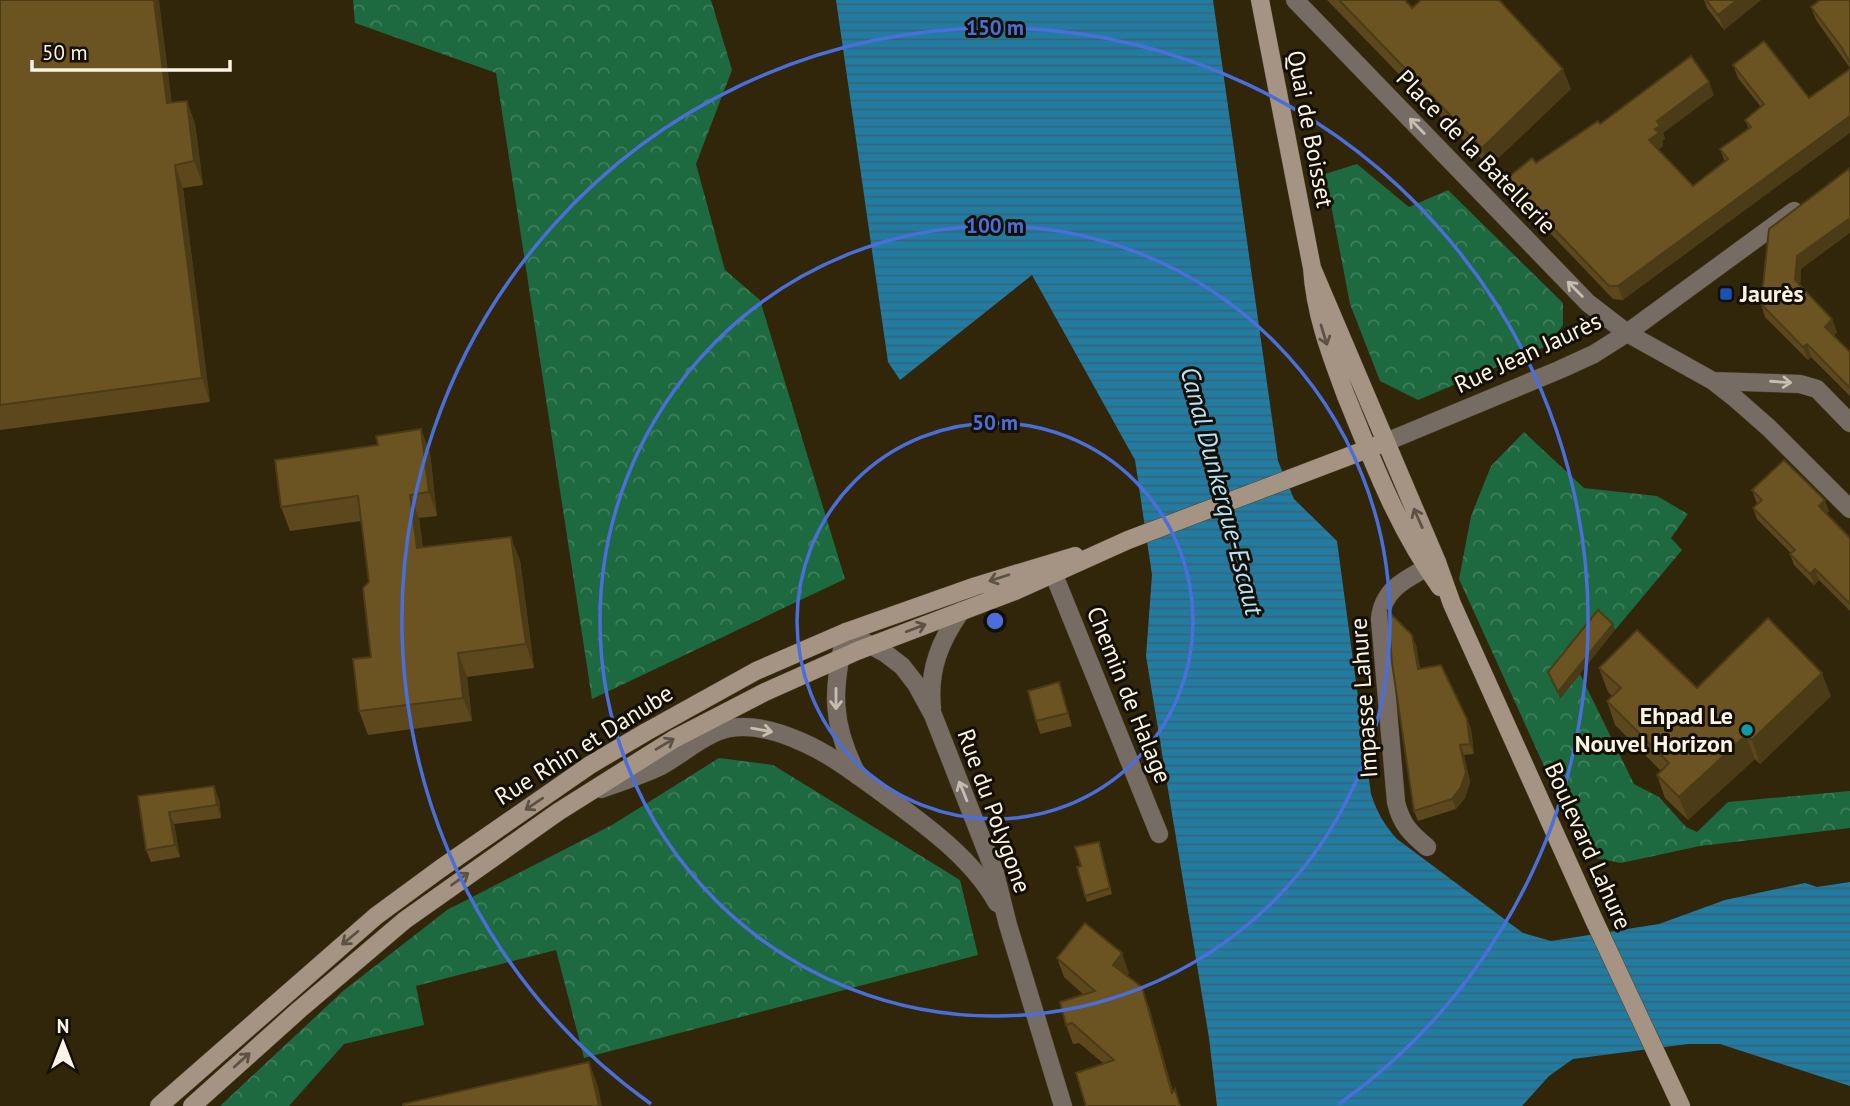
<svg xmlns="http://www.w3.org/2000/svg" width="1850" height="1106" viewBox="0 0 1850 1106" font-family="'PT Sans',sans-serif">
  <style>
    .forest { fill: url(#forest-crowns) }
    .water { fill: url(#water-rules) }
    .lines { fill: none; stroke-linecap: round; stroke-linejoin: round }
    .minor-casing { stroke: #4d4229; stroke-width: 19 }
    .tertiary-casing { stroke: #4d4229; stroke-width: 19 }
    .secondary-casing { stroke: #4d4229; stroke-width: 19 }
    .minor { stroke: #776c63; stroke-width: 18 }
    .tertiary { stroke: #776c63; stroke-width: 18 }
    .secondary { stroke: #a59484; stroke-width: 18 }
    .wall { fill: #5c481c }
    .shaded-wall { fill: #4b3b17 }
    .building { fill: #6b5421; stroke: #4b3b17; stroke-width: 2 }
    .oneway { stroke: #c7beb0 }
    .oneway2 { stroke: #5c5244 }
    .ring { fill: none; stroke: #4a6fda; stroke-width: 3.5 }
    .transit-dot { fill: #1a4fb4; stroke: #140f05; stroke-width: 2.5 }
    .culture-dot { fill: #0f9aa8; stroke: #140f05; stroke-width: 2.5 }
    .labels { text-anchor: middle; stroke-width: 6; stroke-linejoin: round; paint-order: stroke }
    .street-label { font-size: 24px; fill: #fcf4e4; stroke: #140f05 }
    .poi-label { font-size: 24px; font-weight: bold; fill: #fcf4e4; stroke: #140f05; text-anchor: start }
    .water-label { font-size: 26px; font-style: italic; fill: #b3e4fe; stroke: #140f05 }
    .centre { fill: #4a6fda; stroke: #140f05; stroke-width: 3.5 }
    .ring-label { font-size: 21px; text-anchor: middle; font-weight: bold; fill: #4a6fda; stroke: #140f05; stroke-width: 6; stroke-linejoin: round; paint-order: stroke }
  </style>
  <defs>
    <pattern id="forest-crowns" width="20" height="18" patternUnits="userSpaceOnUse" patternTransform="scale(1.75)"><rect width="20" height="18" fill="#1d6940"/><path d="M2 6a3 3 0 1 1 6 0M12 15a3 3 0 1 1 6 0" fill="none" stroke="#3f7f5b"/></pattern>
    <pattern id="water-rules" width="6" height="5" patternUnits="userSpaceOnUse" patternTransform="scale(1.75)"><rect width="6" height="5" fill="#227ca2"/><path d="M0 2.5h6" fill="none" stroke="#356578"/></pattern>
  </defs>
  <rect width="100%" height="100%" fill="#31250a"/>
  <path class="forest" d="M353 0H711L732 70 696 164 725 270 760 300 845 579 592 699 496 73 355 23Z
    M1357 164 1409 207 1448 190 1563 303V325L1549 345 1418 400 1380 381 1350 304 1325 174Z
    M1524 432 1584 488 1657 496 1688 514 1671 538 1682 550 1615 630 1601 617 1560 698 1580 674 1634 784 1659 797 1686 827 1697 832 1728 802 1850 791V828L1700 846 1621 863 1585 856 1459 579 1471 516 1491 466Z
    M719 758 773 765 960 880 978 955 584 1058 556 950 416 986 424 1025 344 1044 289 1106H220L343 991 447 910 612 825Z"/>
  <path class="water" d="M836 0H1213L1278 461 1294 499 1337 541 1371 794C1377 812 1384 825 1397 839L1523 933 1551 941 1659 924 1725 900 1805 883 1817 887 1850 882V1086L1720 1044H1688L1573 1059 1549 1076 1522 1106H1217L1209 1038 1146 656 1152 575 1135 460 1032 275 900 380 888 362Z"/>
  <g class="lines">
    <defs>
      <path id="minor" d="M1295 0 1588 303 1627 333 1713 381 1736 399 1769 428 1850 509
        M1713 381 1800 384 1817 389 1850 423
        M1386 442 1559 370 1594 354 1627 333 1794 211
        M1054 575 1159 834
        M1427 847C1411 834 1401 824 1396 802L1380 619C1383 586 1411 577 1437 562"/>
      <path id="tertiary" d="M932 708C928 670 940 641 961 611
        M858 776C830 723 832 688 846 632L885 653 902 666 916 684 933 715 995 873 1008 925 1063 1106
        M601 789C621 782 642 775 661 766 683 754 705 733 730 728 755 724 780 732 802 742 830 754 854 773 878 790 921 822 971 856 997 903"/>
      <path id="secondary" d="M1260 0 1312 268C1315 314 1330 353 1346 396 1374 464 1397 527 1440 587
        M1312 268 1437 562 1452 604 1594 920 1681 1106
        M159 1106 376 916 440 869 590 765 646 732 756 671 846 632 976 586 1075 556
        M192 1106 299 1010 405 920 558 812 674 739 765 692 857 651 1015 591 1128 540 1386 442"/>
    </defs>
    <use href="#minor" class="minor-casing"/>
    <use href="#tertiary" class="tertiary-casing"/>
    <use href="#secondary" class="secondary-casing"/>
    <use href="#minor" class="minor"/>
    <use href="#tertiary" class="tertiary"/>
    <use href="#secondary" class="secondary"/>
  </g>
  <path class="wall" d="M0 0 172 102 187 101 195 124 203 185 183 188 210 402 0 430Z
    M1327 0H1405L1412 8 1571 89 1489 167Z
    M1704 0H1761L1724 30 1707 8Z
    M1850 0V68L1816 20 1811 7Z
    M1733 65 1809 98 1623 300 1613 299 1511 192 1506 179 1536 163 1600 124 1714 95 1663 133 1665 139 1662 141 1663 146 1658 150 1693 186 1725 162 1720 149 1749 129 1745 120 1761 107 1738 78Z
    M1801 269 1800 285 1832 319 1837 332 1834 335 1850 352V396L1811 357 1808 360 1765 317 1761 304Z
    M421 429 430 453 437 516 419 518 423 548 520 560 534 668 467 677 472 721 368 735 359 711 371 657 369 582 361 521 290 531 281 507 378 445Z
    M1752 490 1829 511 1826 514 1850 538V611L1819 580 1814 585 1794 565 1790 554 1791 553 1757 519 1753 508 1758 504 1756 501Z
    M1416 645 1420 669 1467 719 1471 729 1474 754 1464 755 1470 782 1465 798 1456 809 1418 821 1414 811Z
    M1599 668 1697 688 1831 696 1760 764 1755 759 1688 820 1665 798 1657 775 1661 771 1615 725 1607 701 1612 696 1608 692Z
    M1059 682 1072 726 1040 734 1036 721Z
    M138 796 219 799 221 818 174 824 180 857 151 862 146 850Z
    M1101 849 1112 894 1087 902 1085 896 1081 866Z
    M1057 958 1129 973 1127 975 1149 1007 1173 1091 1181 1106 1103 1063 1079 1043 1073 1044 1066 1025 1084 995 1064 977Z"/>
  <path class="shaded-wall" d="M154 0H159L175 127 167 103Z
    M1737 0H1761L1724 30 1718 15Z
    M1563 69 1571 89 1489 167 1482 148Z
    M1709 82 1714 95 1663 133 1665 139 1662 141 1663 146 1653 154 1649 140 1655 129 1657 121Z
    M187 101 195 124 203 185 194 161Z
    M1850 116V133L1623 300 1618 286Z
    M175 165 183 188 210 402 202 378Z
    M1850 218V233L1801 269 1800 292 1795 280 1797 256Z
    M1832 319 1837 332 1830 339 1825 327Z
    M1807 344 1811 357 1808 360 1803 347Z
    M421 429 430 453 437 516 429 492Z
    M410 495 419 518 426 572 417 548Z
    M1825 500 1829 511 1823 517 1819 506Z
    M511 537 520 560 534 668 526 644Z
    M1815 569 1819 580 1814 585 1810 574Z
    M1613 624 1615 630 1560 699 1558 692Z
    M1412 635 1416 645 1422 680 1418 669Z
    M458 653 467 677 472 721 463 698Z
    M1822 673 1831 696 1760 764 1752 740Z
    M1467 719 1471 729 1474 754 1470 744Z
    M1746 735 1755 759 1688 820 1679 797Z
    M1460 745 1464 755 1470 782 1465 798 1456 809 1452 799Z
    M214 786 219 799 221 818 217 805Z
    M169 812 174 824 180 857 175 845Z
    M1122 953 1129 973 1120 985 1113 965Z
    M1142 987 1149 1007 1177 1106 1172 1093Z
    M589 1062 598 1086 602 1106H599Z"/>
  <path class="building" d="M0 0H154L167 103 187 101 194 161 175 165 202 378 0 405Z
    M1339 0H1405L1412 8 1421 0H1499L1563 69 1482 148Z
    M1706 0H1737L1718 15Z
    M1820 0H1850V63L1842 48 1811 7Z
    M1764 41 1809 98 1850 69V116L1618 286H1609L1506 179 1532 158 1536 163 1598 121 1600 124 1691 56 1709 82 1657 121 1660 126 1655 129 1659 133 1649 140 1693 186 1728 159 1720 149 1751 127 1745 120 1764 104 1733 65Z
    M1850 168V218L1797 256 1795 280 1832 319 1825 327 1850 352V388L1807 344 1803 347 1761 304 1769 229Z
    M421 429 429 492 410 495 417 548 511 537 526 644 458 653 463 698 359 711 353 659 371 657 363 588 369 582 358 496 281 507 275 460 378 445 376 436Z
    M1784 460 1825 500 1819 506 1850 538V604L1815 569 1810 574 1790 554 1795 550 1753 508 1762 500 1752 490Z
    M1598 610 1613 624 1558 692 1548 672Z
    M1388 611 1412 635 1418 669 1441 665 1467 719 1470 744 1460 745 1466 772 1461 787 1452 799 1414 811 1392 663Z
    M1768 618 1822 673 1752 740 1746 735 1679 797 1657 775 1669 763 1607 701 1621 688 1599 668 1637 630 1697 688Z
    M1059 682 1068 713 1036 721 1028 691Z
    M214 786 217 805 169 812 175 845 146 850 138 796Z
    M1099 842 1110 888 1085 896 1077 867 1081 866 1075 847Z
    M1085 923 1122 953 1113 965 1142 987 1172 1093 1175 1089 1180 1106H1086L1076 1073 1114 1060 1072 1023 1066 1025 1060 1002 1095 991 1057 958Z
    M589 1062 599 1106H403V1104Z"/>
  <defs><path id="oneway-shaft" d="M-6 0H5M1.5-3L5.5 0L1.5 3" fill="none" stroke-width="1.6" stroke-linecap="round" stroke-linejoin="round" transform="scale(1.75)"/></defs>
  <g class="oneway">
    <use href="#oneway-shaft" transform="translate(1417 126) rotate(-134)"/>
    <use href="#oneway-shaft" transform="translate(1575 289) rotate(-135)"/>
    <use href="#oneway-shaft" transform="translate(1781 382) rotate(4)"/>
    <use href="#oneway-shaft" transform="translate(836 699) rotate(90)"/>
    <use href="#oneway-shaft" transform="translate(762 730) rotate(10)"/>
    <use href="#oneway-shaft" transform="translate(963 791) rotate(-112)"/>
  </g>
  <g class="oneway2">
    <use href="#oneway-shaft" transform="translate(1324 335) rotate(73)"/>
    <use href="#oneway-shaft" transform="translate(1418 518) rotate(-114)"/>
    <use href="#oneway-shaft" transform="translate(999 578) rotate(162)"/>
    <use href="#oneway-shaft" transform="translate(916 628) rotate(-21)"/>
    <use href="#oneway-shaft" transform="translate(665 744) rotate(-31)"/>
    <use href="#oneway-shaft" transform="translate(534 804) rotate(146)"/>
    <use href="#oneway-shaft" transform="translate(460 879) rotate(-36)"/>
    <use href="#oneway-shaft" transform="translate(350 938) rotate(140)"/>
    <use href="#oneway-shaft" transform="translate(242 1060) rotate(-42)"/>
  </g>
  <g class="ring">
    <circle cx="995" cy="621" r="198"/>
    <circle cx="995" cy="621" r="395"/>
    <path d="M651 1104A593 593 0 1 1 1339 1104"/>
  </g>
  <rect class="transit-dot" x="1719" y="287" width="14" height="14" rx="3.5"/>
  <circle class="culture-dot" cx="1747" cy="730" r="7"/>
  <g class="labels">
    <g class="street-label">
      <text transform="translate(1310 129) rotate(79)" y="8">Quai de Boisset</text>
      <text transform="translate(1476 152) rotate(46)" y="8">Place de la Batellerie</text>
      <text transform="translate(1528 353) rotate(-25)" y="8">Rue Jean Jaurès</text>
      <text transform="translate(1129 695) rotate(68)" y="8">Chemin de Halage</text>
      <text transform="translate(1364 698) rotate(-94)" y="8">Impasse Lahure</text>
      <text transform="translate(584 745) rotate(-32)" y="8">Rue Rhin et Danube</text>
      <text transform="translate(994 811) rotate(70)" y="8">Rue du Polygone</text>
      <text transform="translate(1588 846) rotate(66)" y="8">Boulevard Lahure</text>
    </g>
    <g class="poi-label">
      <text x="1740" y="302">Jaurès</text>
      <text x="1733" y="724" text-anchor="end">Ehpad Le<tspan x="1733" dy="28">Nouvel Horizon</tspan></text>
    </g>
    <g class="water-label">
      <text transform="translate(1222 491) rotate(75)" y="9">Canal Dunkerque-Escaut</text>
    </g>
  </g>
  <circle cx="995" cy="621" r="10" class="centre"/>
  <g class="ring-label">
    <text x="995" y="35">150 m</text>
    <text x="995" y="233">100 m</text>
    <text x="995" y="430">50 m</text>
  </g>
  <g transform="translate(63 1043)" stroke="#140f05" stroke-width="5" paint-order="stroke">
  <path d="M0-5L12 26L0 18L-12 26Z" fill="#fcf4e4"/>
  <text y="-10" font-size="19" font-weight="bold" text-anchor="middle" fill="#fcf4e4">N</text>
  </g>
  <path d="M32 60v10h198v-10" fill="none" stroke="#fcf4e4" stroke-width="3.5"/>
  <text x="42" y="60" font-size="21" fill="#fcf4e4" stroke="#140f05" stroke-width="5" paint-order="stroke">50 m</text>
</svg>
